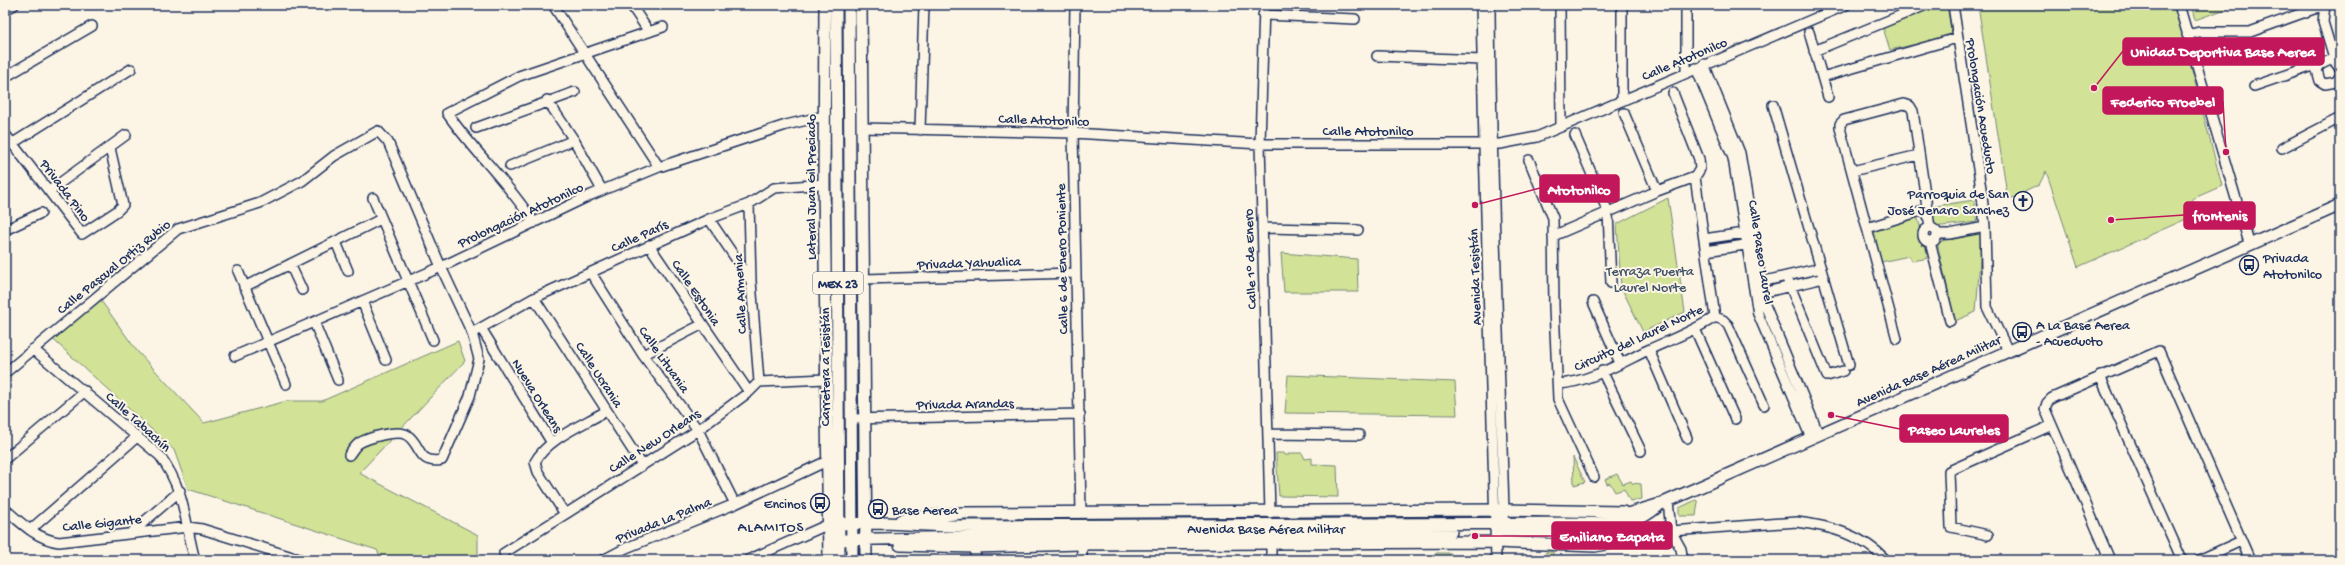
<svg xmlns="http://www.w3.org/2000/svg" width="2345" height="565" viewBox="0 0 2345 565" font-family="'Gochi Hand',sans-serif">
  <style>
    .green { fill: #d2e296; stroke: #76887a }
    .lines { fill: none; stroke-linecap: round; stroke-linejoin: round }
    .minor-casing { stroke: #1b2f5e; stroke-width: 12 }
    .major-casing { stroke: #1b2f5e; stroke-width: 14 }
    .minor { stroke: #fcf5e5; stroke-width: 9 }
    .major { stroke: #fcf5e5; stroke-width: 11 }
    .labels { text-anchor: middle; stroke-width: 4; stroke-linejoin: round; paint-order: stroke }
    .shield { fill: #fcf5e5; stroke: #5e6a86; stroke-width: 1 }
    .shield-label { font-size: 13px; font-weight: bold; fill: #1b2f5e }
    .street-label { font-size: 14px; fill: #1b2f5e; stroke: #fcf5e5 }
    .poi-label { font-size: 14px; fill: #1b2f5e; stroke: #fcf5e5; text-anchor: start }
    .park-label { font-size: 14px; fill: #405369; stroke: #fcf5e5 }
    .neighbourhood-label { font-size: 15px; letter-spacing: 1px; fill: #1b2f5e; stroke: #fcf5e5 }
    .leader { fill: none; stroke: #c2185b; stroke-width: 1.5 }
    .callout-dot { fill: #c2185b; stroke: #fcf5e5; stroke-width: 1.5 }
    .callout { fill: #c2185b; stroke: #c2185b; stroke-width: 1.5 }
    .callout-label { font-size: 15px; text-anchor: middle; font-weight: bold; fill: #fff }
  </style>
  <rect width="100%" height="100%" fill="#fcf5e5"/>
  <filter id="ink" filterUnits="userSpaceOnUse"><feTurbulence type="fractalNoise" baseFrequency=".025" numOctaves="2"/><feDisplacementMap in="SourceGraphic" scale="8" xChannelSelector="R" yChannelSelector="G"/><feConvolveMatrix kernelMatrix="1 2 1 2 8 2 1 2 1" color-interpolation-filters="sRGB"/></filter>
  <g filter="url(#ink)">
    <path class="green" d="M1940 5H1947L1952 36 1890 50 1883 28Z
      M1978 5H2175L2222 186 2192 199 2202 212 2078 267 2046 171 2039 185 2008 200Z
      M2191 5H2237L2195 20Z
      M1668 198 1685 312 1643 332 1621 287 1617 224Z
      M1974 200 1977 222 1934 227 1929 207Z
      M1917 215 1929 258 1912 261 1909 256 1881 262 1873 229Z
      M1982 233 1976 312 1955 321 1937 242Z
      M1281 253 1357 259 1358 292H1284Z
      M99 298 137 351 204 423 287 401H322L458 341 465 361 359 473 478 535V560H382L377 550 188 489 174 450 46 333Z
      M1288 375 1455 382 1457 415 1285 413Z
      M1276 453H1284L1285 455H1289V453H1302L1305 459 1312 458V464L1337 465 1338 497 1279 496Z
      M1573 457 1585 482 1574 485Z
      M1617 474 1623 484 1631 481 1632 483 1641 484 1642 499 1630 501 1624 489 1615 492 1610 483 1607 484 1605 479Z
      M1696 500 1698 502 1696 516H1679V508Z
      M1546 552H1553V559L1563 560H1546Z
      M1435 553H1451V560H1435Z"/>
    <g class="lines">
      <defs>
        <path id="minor" d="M553 5 659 167
          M631 5 649 32
          M1075 5 1073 133 1081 512
          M1264 5 1260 144 1270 513
          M1481 5 1484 145 1496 560
          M1490 5C1491 173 1499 342 1504 510L1502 529
          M1560 5 1561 127
          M1953 5 1982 195 1985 227 1987 307 2008 351
          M2179 5 2249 243
          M2325 5 2323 22 2335 62
          M5 10 14 5
          M1263 15 1355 19
          M1809 32 1828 97
          M2187 35 2199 32H2250L2325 5
          M1814 51 1926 5
          M1377 56 1482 60
          M1704 64 1740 153 1765 305 1819 435
          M1696 68 1733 158 1758 314 1811 438
          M2340 69 2335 62 2330 60 2320 65 2317 70 2320 81 2325 84 2336 82 2340 76
          M1686 72V5
          M5 77 92 26
          M1822 77 1957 38
          M2254 86 2313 66 2317 70
          M1673 93 1699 159 1700 169 1695 177
          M547 100 574 140 602 190
          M1622 101V5
          M1773 105 1849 365
          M1624 113 1657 191
          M476 128 575 92
          M862 128 1073 133 1260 144H1500L1537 137 1846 5
          M920 130 924 5
          M5 134 82 234 117 211 123 205 110 148
          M1575 135 1608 212 1611 283
          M13 143 131 69
          M2282 148 2340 118
          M1529 160 1553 218 1554 307 1558 399 1594 477
          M510 166 574 140
          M1852 171 1919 155
          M1695 177 1715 317
          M49 191 126 135
          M373 198 433 340
          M749 204 751 281 759 382
          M709 219 751 281
          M534 223C509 183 474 152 447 113L519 76 663 27
          M1262 228 1358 230
          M1867 228 1927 209
          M1923 235a7 7 0 1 1 14 0a7 7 0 1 1-14 0Z
          M5 230 41 213
          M1937 234H1950L1985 227
          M1553 236 1657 191 1695 177
          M1704 239 1751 232
          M336 242 348 271
          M1930 242 1950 321
          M649 245 749 392
          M1706 251 1751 244
          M290 264 302 290
          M238 271 286 384
          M591 273 643 355 698 430 735 504
          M1786 276 1827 376 1843 371
          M863 279 1075 273
          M1756 283 1821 268
          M244 287 381 219
          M1758 294 1824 278
          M534 298 642 465
          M362 301 386 360
          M1593 302 1620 363
          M1715 317 1723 320 1728 325 1764 405
          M314 322 338 380
          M481 328 552 443
          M1695 329 1735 419
          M472 333 534 298 709 219 749 204 774 188 824 184
          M1897 339 1840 128V124L1844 120 1904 104 1910 106 1913 111 1930 228
          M33 349 160 456C186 492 184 520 195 560
          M1649 350 1687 438
          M643 355 701 325
          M235 356 441 267 591 195 659 167 786 125 824 116
          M1602 371 1641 451
          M5 373 178 229 260 203 302 181 334 156 378 131 388 142 441 267 472 333 479 359 470 396 442 460C417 465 422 445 407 435 397 429 368 438 359 443 355 446 352 451 349 455
          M2100 376 2182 560
          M1559 384C1589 382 1621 363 1648 350 1670 340 1694 331 1715 317
          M852 419 1080 414
          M1268 434 1359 435
          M5 459 85 391
          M1668 501 1671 531 1681 549 1683 560
          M5 509C21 523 37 539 59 542L188 527 202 529 302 560
          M565 514 538 472 535 462C548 438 583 425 606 411
          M30 530 138 436
          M1671 531 1797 522C1831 526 1862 535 1886 560
          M131 533 180 491
          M1988 535 1951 527 1949 471 2050 426
          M1271 543V560
          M1082 544V560
          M973 547 977 560
          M504 553 698 430 749 392 759 382 826 379
          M603 560 626 548 735 504 827 461
          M748 560 829 524
          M2110 560 2045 409 2047 403 2052 398 2159 351 2250 560
          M2199 560 2241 541"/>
        <path id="major" d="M825 5 824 184 829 560
          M836 5 839 560
          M849 5 852 560
          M861 5 866 560
          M901 520 963 513 1504 510 1623 512
          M829 524 885 523 948 526 1597 523 1661 504 2340 205
          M1499 531C1553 530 1612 544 1657 507
          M829 540 1069 535 1451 532
          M1617 541 1671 531
          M900 545 973 547 1082 544 1496 542 1595 546 1615 542 1636 524"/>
      </defs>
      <use href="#minor" class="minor-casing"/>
      <use href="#major" class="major-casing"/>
      <use href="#minor" class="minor"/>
      <use href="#major" class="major"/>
    </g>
  </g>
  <defs>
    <symbol id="church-ring" viewBox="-11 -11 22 22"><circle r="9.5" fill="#fcf5e5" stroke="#1b2f5e" stroke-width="1.5"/><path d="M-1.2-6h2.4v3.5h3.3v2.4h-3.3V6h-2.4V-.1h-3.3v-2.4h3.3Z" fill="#1b2f5e"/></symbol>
    <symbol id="bus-ring" viewBox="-11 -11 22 22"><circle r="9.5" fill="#fcf5e5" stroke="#1b2f5e" stroke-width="1.5"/><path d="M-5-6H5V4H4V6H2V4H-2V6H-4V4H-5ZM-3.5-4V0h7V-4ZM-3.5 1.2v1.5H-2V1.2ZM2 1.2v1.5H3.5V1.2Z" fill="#1b2f5e"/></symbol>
  </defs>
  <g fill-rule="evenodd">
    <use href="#church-ring" x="2012" y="190" width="22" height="22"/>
    <use href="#bus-ring" x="2238" y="254" width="22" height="22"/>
    <use href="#bus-ring" x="2011" y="321" width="22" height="22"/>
    <use href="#bus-ring" x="809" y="492" width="22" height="22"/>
    <use href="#bus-ring" x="867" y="498" width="22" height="22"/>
  </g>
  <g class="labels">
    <rect class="shield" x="813" y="272" width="50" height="22" rx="3"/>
    <g class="shield-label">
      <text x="838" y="288">MEX 23</text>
    </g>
    <g class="street-label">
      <text transform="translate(1684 58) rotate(-23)" y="5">Calle Atotonilco</text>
      <text transform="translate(1982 106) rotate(81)" y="5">Prolongación Acueducto</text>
      <text transform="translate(1044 119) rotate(2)" y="5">Calle Atotonilco</text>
      <text x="1368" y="135">Calle Atotonilco</text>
      <text transform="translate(810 187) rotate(-90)" y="5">Lateral Juan Gil Preciado</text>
      <text transform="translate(66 190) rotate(53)" y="5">Privada Pino</text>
      <text transform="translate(520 214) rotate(-25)" y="5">Prolongación Atotonilco</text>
      <text transform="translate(639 235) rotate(-25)" y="5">Calle París</text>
      <text transform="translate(1762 252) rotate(81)" y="5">Calle Paseo Laurel</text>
      <text transform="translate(1061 259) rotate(-91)" y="5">Calle 6 de Enero Poniente</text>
      <text transform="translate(1249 259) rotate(-92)" y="5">Calle 1° de Enero</text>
      <text transform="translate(969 262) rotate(-2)" y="5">Privada Yahualica</text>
      <text transform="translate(113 266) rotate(-39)" y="5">Calle Pascual Ortiz Rubio</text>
      <text transform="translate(1474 277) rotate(-92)" y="5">Avenida Tesistán</text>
      <text transform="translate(697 292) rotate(56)" y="5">Calle Estonia</text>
      <text transform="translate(739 294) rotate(-93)" y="5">Calle Armenia</text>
      <text transform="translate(1638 337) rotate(-25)" y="5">Circuito del Laurel Norte</text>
      <text transform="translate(665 359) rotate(55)" y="5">Calle Lituania</text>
      <text transform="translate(824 367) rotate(-90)" y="5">Carretera a Tesistán</text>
      <text transform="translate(1928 370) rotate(-24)" y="5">Avenida Base Aérea Militar</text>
      <text transform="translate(600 374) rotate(57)" y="5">Calle Ucrania</text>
      <text transform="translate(538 395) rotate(58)" y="5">Nueva Orleans</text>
      <text transform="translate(965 403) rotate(-1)" y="5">Privada Arandas</text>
      <text transform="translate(139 421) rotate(42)" y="5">Calle Tabachín</text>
      <text transform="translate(654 440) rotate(-33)" y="5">Calle New Orleans</text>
      <text transform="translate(663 519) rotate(-22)" y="5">Privada La Palma</text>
      <text transform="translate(102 522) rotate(-6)" y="5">Calle Gigante</text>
      <text x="1266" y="533">Avenida Base Aérea Militar</text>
    </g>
    <g class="poi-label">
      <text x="2009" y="198" text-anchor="end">Parroquia de San<tspan x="2009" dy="16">José Jenaro Sanchez</tspan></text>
      <text x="2263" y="262">Privada<tspan x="2263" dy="16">Atotonilco</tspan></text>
      <text x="2036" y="329">A La Base Aerea<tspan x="2036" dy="16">- Acueducto</tspan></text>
      <text x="806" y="508" text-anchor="end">Encinos</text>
      <text x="892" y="514">Base Aerea</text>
    </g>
    <g class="park-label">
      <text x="1650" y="275">Terraza Puerta<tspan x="1650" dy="16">Laurel Norte</tspan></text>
    </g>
    <g class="neighbourhood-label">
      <text x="771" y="531">ALAMITOS</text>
    </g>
  </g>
  <path class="leader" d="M2094 88L2123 51M2226 152L2223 101M1475 205L1540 188M2111 220L2184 215M1831 415L1900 429M1475 536L1552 536"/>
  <g class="callout-dot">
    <circle cx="2094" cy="88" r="4"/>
    <circle cx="2226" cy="152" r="4"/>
    <circle cx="1475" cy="205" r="4"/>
    <circle cx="2111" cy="220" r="4"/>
    <circle cx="1831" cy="415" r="4"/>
    <circle cx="1475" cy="536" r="4"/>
  </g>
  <g class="callout">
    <rect x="2123" y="38" width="201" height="27" rx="4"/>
    <rect x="2103" y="87" width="120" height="27" rx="4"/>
    <rect x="1540" y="175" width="79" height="27" rx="4"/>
    <rect x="2184" y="202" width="71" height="27" rx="4"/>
    <rect x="1900" y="415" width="108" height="27" rx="4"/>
    <rect x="1552" y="522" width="120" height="27" rx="4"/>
  </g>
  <g class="callout-label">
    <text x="2223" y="56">Unidad Deportiva Base Aerea</text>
    <text x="2163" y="106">Federico Froebel</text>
    <text x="1579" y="194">Atotonilco</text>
    <text x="2220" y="220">frontenis</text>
    <text x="1954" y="434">Paseo Laureles</text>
    <text x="1612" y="541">Emiliano Zapata</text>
  </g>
  <rect width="2345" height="565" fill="none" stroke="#fcf5e5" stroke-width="20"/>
  <rect x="10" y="10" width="2325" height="545" fill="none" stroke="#1b2f5e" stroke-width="1.5" filter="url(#ink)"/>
</svg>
